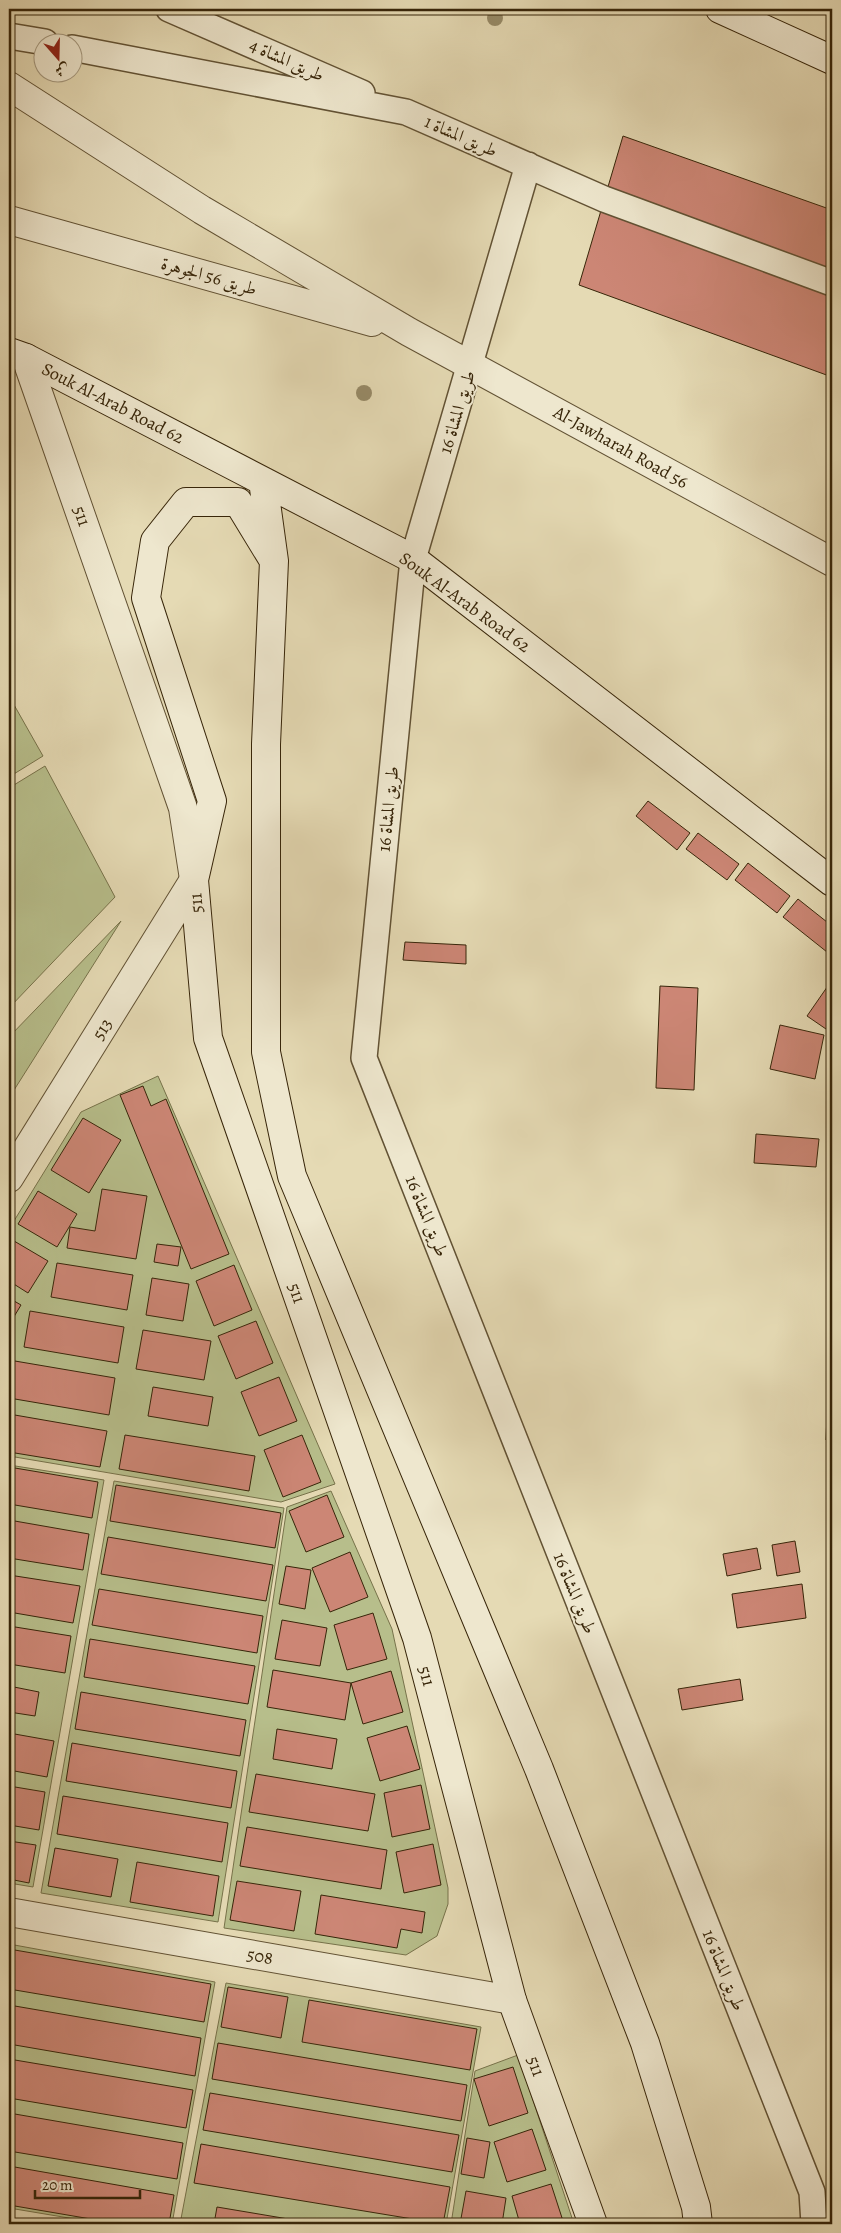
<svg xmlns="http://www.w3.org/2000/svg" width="841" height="2233" viewBox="0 0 841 2233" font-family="Alegreya,Amiri,serif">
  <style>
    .green { fill: #b7be8b; stroke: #77724a }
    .building { fill: #cc8675; stroke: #372509 }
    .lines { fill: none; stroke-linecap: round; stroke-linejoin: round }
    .pedestrian-casing { stroke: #625234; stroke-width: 28 }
    .minor-casing { stroke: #625234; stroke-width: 30 }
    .tertiary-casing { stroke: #625234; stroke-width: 30 }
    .secondary-casing { stroke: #372509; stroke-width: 30 }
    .pedestrian { stroke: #eee7ce; stroke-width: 25 }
    .minor { stroke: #eee7ce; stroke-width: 28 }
    .tertiary { stroke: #eee7ce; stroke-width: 28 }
    .secondary { stroke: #eee7ce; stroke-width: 28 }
    .tree { fill: #978b68 }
    .labels { text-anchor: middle; stroke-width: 4; stroke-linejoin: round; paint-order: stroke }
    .street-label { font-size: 18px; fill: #372509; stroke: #eee7ce }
  </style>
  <rect width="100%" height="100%" fill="#e5dab4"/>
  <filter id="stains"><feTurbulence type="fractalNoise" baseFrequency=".004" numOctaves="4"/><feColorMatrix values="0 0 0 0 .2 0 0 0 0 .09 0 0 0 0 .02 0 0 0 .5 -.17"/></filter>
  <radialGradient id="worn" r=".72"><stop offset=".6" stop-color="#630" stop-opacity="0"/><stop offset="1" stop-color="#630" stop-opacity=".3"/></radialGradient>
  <path class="green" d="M9 696 43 756 9 777Z
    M45 766 115 897 9 1008V788Z
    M121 921 9 1098V1037Z
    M158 1076 335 1484 281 1502 9 1456V1229L81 1112Z
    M9 1465 104 1480 33 1887 9 1883Z
    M114 1481 284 1508 218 1922 41 1893Z
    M331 1491 392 1629 448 1888V1904L437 1936 406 1955 224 1928 287 1507Z
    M9 1944 215 1982 172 2224H105L9 2208Z
    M226 1983 481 2027 446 2224H180Z
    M518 2055 574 2224H451L475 2071Z"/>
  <path class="building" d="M623 136 832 210V377L579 285Z
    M648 801 690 833 677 850 636 816Z
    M698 833 739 864 727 880 686 849Z
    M748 863 790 896 777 913 735 880Z
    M798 899 832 926V946L827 952 783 917Z
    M405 942 466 945V964L403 960Z
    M832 980V1021L826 1029 807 1016Z
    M660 986 698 988 694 1090 656 1088Z
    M780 1025 824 1035 815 1079 770 1069Z
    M143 1086 151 1106 166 1099 229 1254 191 1269 120 1095Z
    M83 1118 121 1140 89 1193 51 1170Z
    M756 1134 819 1139 816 1167 754 1163Z
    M102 1189 147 1196 136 1259 67 1248 70 1227 95 1231Z
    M38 1191 77 1214 57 1247 18 1224Z
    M9 1238 48 1261 28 1293 9 1281Z
    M157 1244 181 1247 178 1266 154 1262Z
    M57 1263 133 1275 127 1310 51 1297Z
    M234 1265 252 1310 214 1326 196 1281Z
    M152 1278 189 1284 183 1321 146 1315Z
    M9 1298 21 1305 9 1325Z
    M30 1311 124 1327 118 1363 24 1347Z
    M256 1321 273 1363 236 1379 218 1336Z
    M143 1330 211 1341 204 1380 136 1369Z
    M9 1360 115 1378 109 1415 9 1398Z
    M829 1360H832V1440H826Z
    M279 1377 297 1421 259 1436 241 1392Z
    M153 1387 213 1397 208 1426 148 1416Z
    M9 1414 107 1431 100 1467 9 1452Z
    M125 1435 255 1456 249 1491 119 1469Z
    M302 1435 321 1482 283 1497 264 1450Z
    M9 1467 98 1482 92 1518 9 1504Z
    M116 1485 281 1513 275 1548 110 1521Z
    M327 1495 344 1537 306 1552 289 1511Z
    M9 1520 89 1534 83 1570 9 1558Z
    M108 1537 273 1565 266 1601 101 1574Z
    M795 1541 800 1572 777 1576 772 1545Z
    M757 1548 761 1569 727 1576 723 1554Z
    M350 1552 368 1597 330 1612 312 1568Z
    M286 1566 311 1570 305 1609 279 1604Z
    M9 1575 80 1586 73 1623 9 1612Z
    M802 1584 806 1618 737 1628 732 1594Z
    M99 1589 263 1616 257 1653 92 1625Z
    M373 1613 387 1659 347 1670 334 1625Z
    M282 1620 327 1628 320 1666 275 1659Z
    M9 1626 71 1636 65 1673 9 1664Z
    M90 1639 255 1666 248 1704 84 1677Z
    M273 1670 351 1683 345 1720 267 1707Z
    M391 1671 403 1712 363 1724 351 1683Z
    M740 1679 743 1700 682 1710 678 1689Z
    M9 1686 39 1692 35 1716 9 1712Z
    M81 1692 246 1720 240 1756 75 1729Z
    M407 1726 420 1769 380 1781 367 1738Z
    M277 1729 337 1739 332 1769 273 1759Z
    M9 1733 54 1741 47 1777 9 1770Z
    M72 1743 237 1771 231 1808 66 1781Z
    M256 1774 375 1794 368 1831 249 1812Z
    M421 1785 430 1829 392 1837 384 1793Z
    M9 1786 45 1792 39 1830 9 1825Z
    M63 1796 228 1823 222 1862 57 1834Z
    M247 1827 387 1850 381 1889 240 1866Z
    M9 1841 36 1845 29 1883 9 1879Z
    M433 1844 441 1885 404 1893 396 1852Z
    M55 1848 118 1859 111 1897 48 1886Z
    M137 1862 219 1876 213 1916 130 1902Z
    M237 1881 301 1891 294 1931 230 1920Z
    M321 1895 425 1912 422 1933 401 1929 397 1948 315 1934Z
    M9 1949 211 1984 204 2022 9 1989Z
    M228 1987 288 1997 281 2038 221 2027Z
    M309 2000 477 2029 470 2070 302 2042Z
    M9 2005 201 2038 195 2076 9 2044Z
    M218 2043 467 2085 461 2121 212 2079Z
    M9 2059 193 2090 186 2128 9 2098Z
    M513 2067 528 2113 489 2126 474 2079Z
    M210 2093 459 2135 452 2172 203 2130Z
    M9 2113 183 2143 177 2179 9 2151Z
    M532 2129 546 2170 507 2182 494 2142Z
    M467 2138 490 2142 484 2178 461 2174Z
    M201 2144 450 2187 443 2224 194 2183Z
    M9 2166 174 2195 169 2224H120L9 2205Z
    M551 2184 564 2224H520L512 2196Z
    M466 2191 506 2198 502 2224H460Z
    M217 2207 318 2224H214Z"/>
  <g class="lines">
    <defs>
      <path id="pedestrian" d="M169 9 362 93
        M9 36 45 42
        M72 48 406 112 604 199 832 283
        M528 165 413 559 364 1058 812 2192 814 2224"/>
      <path id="minor" d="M9 86 202 210 409 332 832 562
        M9 220 372 322
        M9 1178 194 880
        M9 1912 512 2000"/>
      <path id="tertiary" d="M26 358 183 808 194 879"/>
      <path id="secondary" d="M720 9 832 60
        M9 352 26 358 413 559 832 882
        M263 481 274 561 266 744V1052L292 1176 539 1769 645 2043 696 2207 698 2224
        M274 561 238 502H186L155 541 146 598 212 801 194 880 208 1038 417 1638 512 2000 593 2224"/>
    </defs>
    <use href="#pedestrian" class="pedestrian-casing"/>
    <use href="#minor" class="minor-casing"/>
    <use href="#tertiary" class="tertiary-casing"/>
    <use href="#secondary" class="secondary-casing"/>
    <use href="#pedestrian" class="pedestrian"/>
    <use href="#minor" class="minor"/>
    <use href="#tertiary" class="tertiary"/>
    <use href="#secondary" class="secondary"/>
  </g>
  <g class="tree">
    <circle cx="495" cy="18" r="8"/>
    <circle cx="364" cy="393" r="8"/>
  </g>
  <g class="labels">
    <g class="street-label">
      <text transform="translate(287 60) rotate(24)" y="6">طريق المشاة 4</text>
      <text transform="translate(461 136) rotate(24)" y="6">طريق المشاة 1</text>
      <text transform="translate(209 276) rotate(16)" y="6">طريق 56 الجوهرة</text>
      <text transform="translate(113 403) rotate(27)" y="6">Souk Al-Arab Road 62</text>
      <text transform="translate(457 412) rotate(-73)" y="6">طريق المشاة 16</text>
      <text transform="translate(621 447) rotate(29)" y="6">Al-Jawharah Road 56</text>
      <text transform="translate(82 516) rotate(71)" y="6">511</text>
      <text transform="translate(465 602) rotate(36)" y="6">Souk Al-Arab Road 62</text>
      <text transform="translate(388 809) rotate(-84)" y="6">طريق المشاة 16</text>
      <text transform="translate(196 903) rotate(-95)" y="6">511</text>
      <text transform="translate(102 1029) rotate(-58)" y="6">513</text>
      <text transform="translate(427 1216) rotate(68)" y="6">طريق المشاة 16</text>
      <text transform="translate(297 1293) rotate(71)" y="6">511</text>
      <text transform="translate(575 1593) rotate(68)" y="6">طريق المشاة 16</text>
      <text transform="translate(427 1676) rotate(75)" y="6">511</text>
      <text transform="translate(260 1956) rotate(10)" y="6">508</text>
      <text transform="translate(724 1970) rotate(68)" y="6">طريق المشاة 16</text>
      <text transform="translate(536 2066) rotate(70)" y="6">511</text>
    </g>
  </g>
  <rect width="841" height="2233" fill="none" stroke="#e5dab4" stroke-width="30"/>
  <rect x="10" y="10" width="821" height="2213" fill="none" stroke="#372509" stroke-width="2.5"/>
  <rect x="15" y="15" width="811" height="2203" fill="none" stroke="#372509"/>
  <g transform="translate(58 58) rotate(160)"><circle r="24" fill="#eee7ce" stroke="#a5997f"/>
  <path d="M0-4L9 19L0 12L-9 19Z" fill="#8f2418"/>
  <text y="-8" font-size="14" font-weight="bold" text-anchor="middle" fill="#372509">ش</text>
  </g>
  <path d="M35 2190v8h105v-8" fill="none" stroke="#372509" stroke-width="2.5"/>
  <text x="42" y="2190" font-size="15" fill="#372509" stroke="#eee7ce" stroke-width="4" paint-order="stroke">20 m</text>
  <rect width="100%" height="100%" filter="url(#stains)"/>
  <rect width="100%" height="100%" fill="url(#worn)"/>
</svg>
